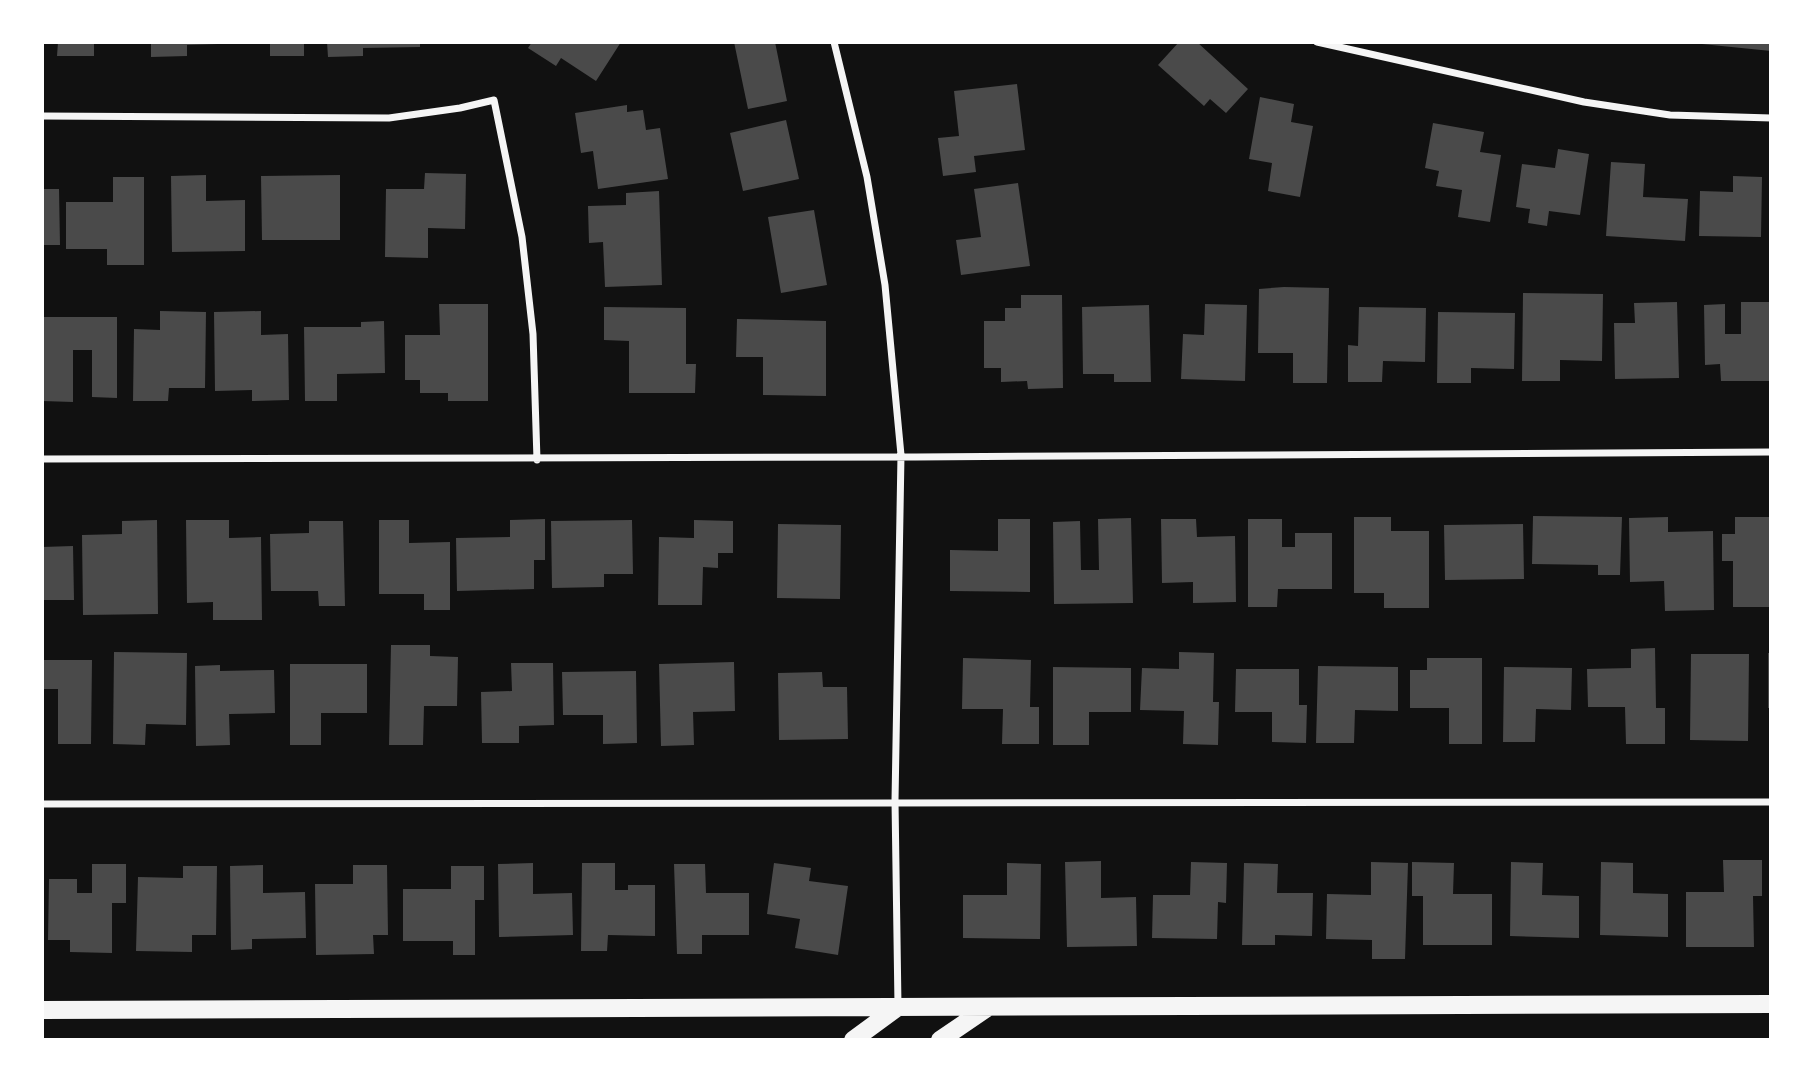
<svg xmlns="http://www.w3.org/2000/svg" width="1813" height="1082" viewBox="0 0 1813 1082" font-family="'Nunito Sans',sans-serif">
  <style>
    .building { fill: #4a4a4a }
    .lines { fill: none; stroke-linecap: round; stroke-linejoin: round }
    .minor { stroke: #f5f5f5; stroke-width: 7 }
    .primary { stroke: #f5f5f5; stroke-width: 18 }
  </style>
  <rect width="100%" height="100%" fill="#111"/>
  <path class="building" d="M58 42H94V56H57Z
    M151 42H218V44L187 45V56L151 57Z
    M270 42H304V56H270Z
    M327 42H420V47L363 48V56L328 57Z
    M532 42H621L596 81 561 58 556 66 528 48Z
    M734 42H775L787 101 748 109Z
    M1179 42H1197L1248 89 1226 113 1210 99 1204 106 1158 65Z
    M1702 42H1771V51L1702 44Z
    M1017 84 1025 150 974 156 976 172 943 176 938 138 959 136 954 91Z
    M1260 97 1294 104 1291 122 1313 126 1300 197 1268 191 1272 163 1249 159Z
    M627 105V112L643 110 646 130 660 128 668 179 598 189 593 151 581 153 575 113Z
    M786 120 799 179 743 191 730 133Z
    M1433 123 1484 132 1480 152 1501 155 1490 222 1458 217 1462 190 1436 186 1439 171 1425 168Z
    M1558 149 1589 154 1580 215 1549 211 1547 226 1528 223 1530 209 1516 207 1522 164 1555 168Z
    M1611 162 1645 164 1643 197 1688 199 1685 241 1606 236Z
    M425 173 466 174 465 229 428 228V258L385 257 386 189H424Z
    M206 175V201L245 200V251L172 252 171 176Z
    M340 175V240H262L261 176Z
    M1733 176 1762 177 1761 237 1699 236 1700 191 1733 192Z
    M113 177H144V265H107V249H66V202H113Z
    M1018 183 1030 266 961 275 956 240 981 237 974 189Z
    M42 189H59L60 245H42Z
    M659 191 662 285 605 287 603 242 589 243 588 206 626 205V193Z
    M814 210 827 285 781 293 768 217Z
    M1284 287 1329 288 1327 383H1293V353H1258L1259 289Z
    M1523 293 1603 294 1602 361 1560 360V381H1522Z
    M1021 295H1062L1063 388 1028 389 1027 381 1001 382V368H984V321H1005V308H1021Z
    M1677 302 1679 378 1615 379 1614 323H1635L1634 303Z
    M1741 302H1771V381H1721L1720 364 1705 365 1704 305 1725 304V334H1741Z
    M439 304H488V401H448V393H420V380H405V335H440Z
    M1205 304 1247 305 1245 381 1181 379 1183 334 1204 335Z
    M1149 305 1151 382H1114V374H1083L1082 307Z
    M604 307 686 308V364H696L695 393H629V341L604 340Z
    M1359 307 1426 308 1425 362 1383 361 1382 382H1348V345L1358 346Z
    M160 311 206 312 205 388H169L168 401H133L134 329 160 330Z
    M261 311V335L288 334 289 400 252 401V390L215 391 214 312Z
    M1438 312 1515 313 1514 369 1471 368V383H1437Z
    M42 317H117V398L92 397V350H73V402L42 401Z
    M737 319 826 321V396L763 395V357H736Z
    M384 321 385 373 337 374V401H305L304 327H361V322Z
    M1533 516 1622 517 1620 575H1598V565L1532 564Z
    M1354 517H1391V531H1429V608H1384V593H1354Z
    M1668 517V532L1713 531 1714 610 1665 611 1664 581 1630 582 1629 518Z
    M1735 517H1771V607H1733V561H1722V534H1735Z
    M1131 518 1133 603 1054 604 1053 522 1080 521 1081 570H1099L1098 519Z
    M545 519V560H534V589L457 591 456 538 510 537V520Z
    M998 519H1030V592L950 591V550L998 551Z
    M1161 519H1196L1197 537 1235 536 1236 602 1193 603V582L1162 583Z
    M1248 519H1282V547H1295V533H1332V589H1278L1277 607H1248Z
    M157 520 158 614 83 615 82 535 122 534V521Z
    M186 520H229V538L261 537 262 620H213V602L187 603Z
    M379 520H409V543L450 542V610H424V594H379Z
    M632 520 633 574H604V587L552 588 551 521Z
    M694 520 733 521V553H718V568L703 567 702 605H658L659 537 694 538Z
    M309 521H343L345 606H319L318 591H271L270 534 309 533Z
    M778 524 841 525 840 599 777 598Z
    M1523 524 1524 579 1445 580 1444 525Z
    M73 546 74 600H42V547Z
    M391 645H430V656L458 657 457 706H424L423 745H389Z
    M1655 648 1656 708H1665V744H1626L1625 707H1588L1587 669 1631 668V649Z
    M114 652 187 653 186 725 146 724 145 745 113 744Z
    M1179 652 1214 653 1213 702H1219L1218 745 1183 744 1184 711 1140 710 1142 668 1179 669Z
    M1768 653H1771V708H1768Z
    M1691 654H1749L1748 741 1690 740Z
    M963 658 1031 660 1030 707H1039V744H1002L1003 709H962Z
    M1427 658H1482V744H1449V708H1410V670H1427Z
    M42 660H92L91 744H58V689H42Z
    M734 662 735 711 693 712 694 745 661 746 659 664Z
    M511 663H553L554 725 519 726V743H482L481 692 512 691Z
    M290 664H367V713H321V745H290Z
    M220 665V671L274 670 275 713 229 714 230 745 196 746 195 666Z
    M1318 666 1398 667V711L1355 710 1354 743H1316Z
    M1053 667 1131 668V712H1089V745H1053Z
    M1504 667 1572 668 1571 710 1536 709 1535 742H1503Z
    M1236 669H1299V705H1307L1306 743 1272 742V712H1235Z
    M636 671 637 743 603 744V715H563L562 672Z
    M822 672 823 687H847L848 739 779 740 778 673Z
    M1723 860H1762V896H1753L1754 947H1686V892H1724Z
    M1101 861V898L1136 897 1137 946 1067 947 1065 862Z
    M1191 862 1227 863 1226 903 1218 902 1217 939 1152 938 1153 895H1190Z
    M1371 862 1408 863 1405 959H1372V940L1326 939 1327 894 1371 895Z
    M1412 862 1454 863 1453 894H1492V945H1423V896H1412Z
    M1511 862 1543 863 1542 895 1579 896V938L1510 936Z
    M1601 862 1633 863V893L1668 894V937L1600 935Z
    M533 863V894L572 893 573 935 499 937 498 864Z
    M582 863H615V890H628V885H655V936L608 935 607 951H581Z
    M774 863 811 868 809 881 848 886 838 955 795 948 800 919 767 914Z
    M1007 863 1041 864 1040 939 963 938V895H1007Z
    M1244 863 1278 864 1277 893H1313L1312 936 1275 935V945H1242Z
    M92 864H126V903H112V953L70 952V940H48L49 879H77V893H92Z
    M674 864H705L706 893H749V935H702V954H677Z
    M263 865V893L305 892 306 938 252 939V949L231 950 230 866Z
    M353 865H387L388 935H373L374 954 316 955 315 884H353Z
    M183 866H217L216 935H192V952L136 951 138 877 183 878Z
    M451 866H484V900H475V955H453V941H403V889H451Z"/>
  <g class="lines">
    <path class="minor" d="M834 42 867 177 885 285 901 455 895 801 898 1006
      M1317 42 1584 102 1670 115 1771 118
      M42 116 389 118 460 108 494 100 522 237 533 334 537 460
      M42 459C618 461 1195 454 1771 452
      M42 804 1771 802"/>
    <path class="primary" d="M42 1010 1771 1004
      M853 1040 898 1007
      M940 1040 987 1008"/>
  </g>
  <rect width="1813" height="1082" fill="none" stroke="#ffffff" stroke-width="88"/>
</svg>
